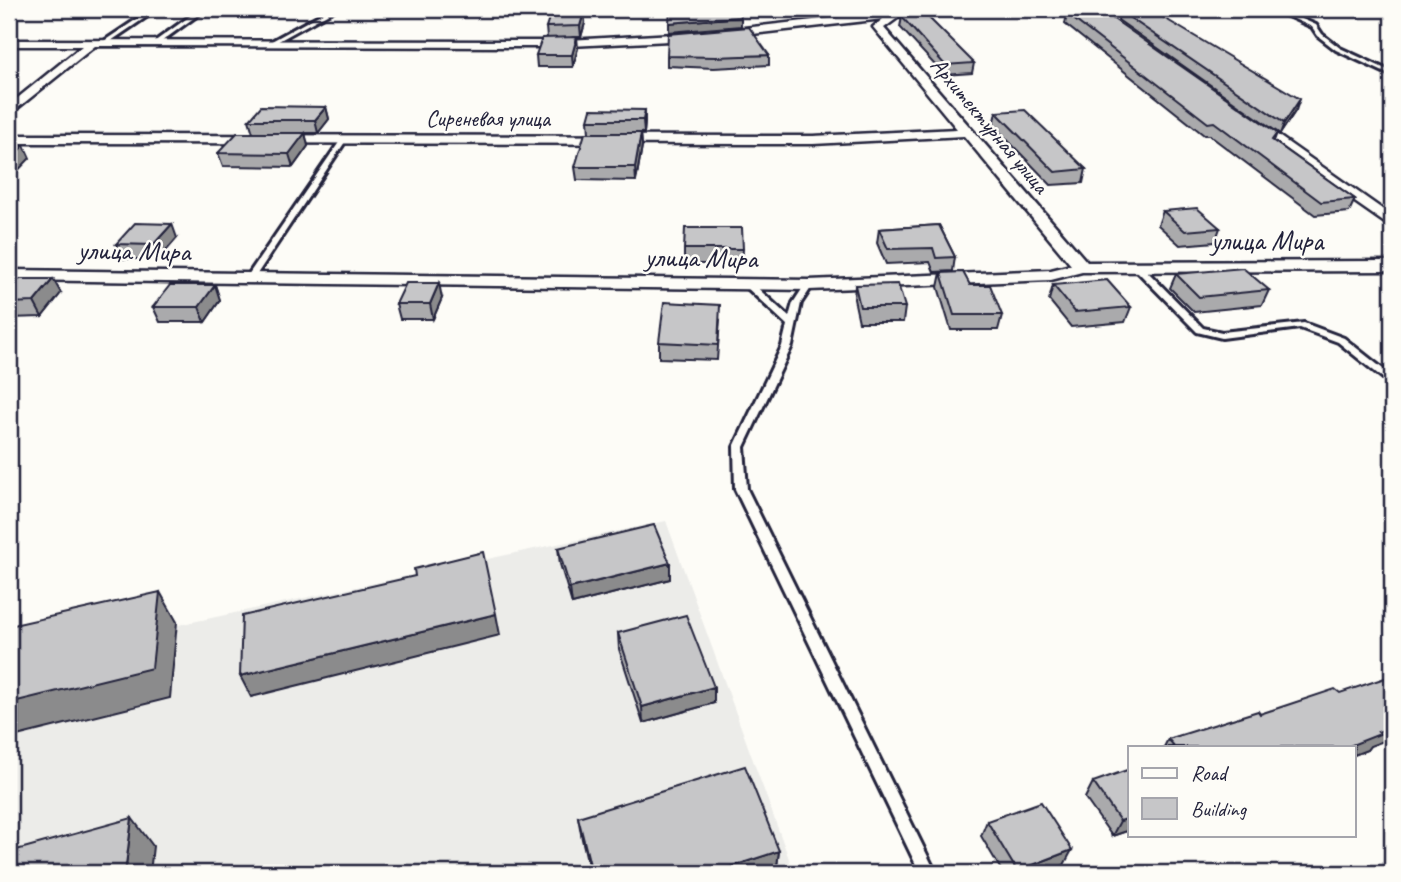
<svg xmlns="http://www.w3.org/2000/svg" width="1401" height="882" viewBox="0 0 1401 882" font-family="Caveat,sans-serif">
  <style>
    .built { fill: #ecece9 }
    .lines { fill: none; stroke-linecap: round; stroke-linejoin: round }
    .lane-casing { stroke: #22223b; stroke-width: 6 }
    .street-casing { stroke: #22223b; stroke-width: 5 }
    .lane { fill: #fdfcf7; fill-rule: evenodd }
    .street { fill: #fdfcf7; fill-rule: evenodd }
    .wall { fill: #aaaaac; stroke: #22223b; stroke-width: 2 }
    .shaded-wall { fill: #8b8b8c; stroke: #22223b; stroke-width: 2 }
    .building { fill: #c6c6c8; stroke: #22223b; stroke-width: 2 }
    .labels { text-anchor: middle; stroke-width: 5; stroke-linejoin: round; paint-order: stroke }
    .far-street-label { font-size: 23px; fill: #22223b; stroke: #fdfcf7 }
    .street-label { font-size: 28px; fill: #22223b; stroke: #fdfcf7 }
  </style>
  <rect width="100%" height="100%" fill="#fdfcf7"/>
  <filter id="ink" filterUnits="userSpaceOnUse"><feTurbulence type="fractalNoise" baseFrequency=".0143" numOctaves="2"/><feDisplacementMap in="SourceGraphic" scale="14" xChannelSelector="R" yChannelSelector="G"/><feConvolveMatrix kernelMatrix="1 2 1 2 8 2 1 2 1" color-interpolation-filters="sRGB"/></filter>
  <g filter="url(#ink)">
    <path class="built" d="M666 521 793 870 783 873H9V661Z"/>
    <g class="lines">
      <defs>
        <path id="lane" d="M152 9H158L108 43H104V41Z
          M200 9H206L158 44H154V42Z
          M330 9H336L273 44 268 43Z
          M1272 9H1279L1316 25 1322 34 1340 48 1392 72V76L1336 50 1318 36 1312 27Z
          M342 138 347 139 253 280H247L246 278Z
          M1138 264 1141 265 1203 328 1222 332 1304 323 1344 338 1392 376V384L1389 383 1338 342 1300 328 1222 338 1197 332 1135 269V265Z
          M748 281 751 282 789 317 793 303 806 283 809 282 813 285 801 303 792 346 744 447 747 489 936 873H920L735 489 734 447 782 346 787 325 745 286 744 284Z"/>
        <path id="street" d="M910 9H955L950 12 899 17 884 28 1087 262 1392 261V271L1082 272 1051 280 809 290 9 280V270L809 280 1051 270 1071 265 964 136 813 144 9 143V135L813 136 957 129 873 27 883 19 709 39 551 47 95 46 9 115V105L82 46H9V40L551 41 709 32Z
          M1246 120H1256L1392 216V228L1246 126Z"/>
      </defs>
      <use href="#lane" class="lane-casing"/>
      <use href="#street" class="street-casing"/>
      <use href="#lane" class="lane"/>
      <use href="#street" class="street"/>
    </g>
    <path class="wall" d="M1120 11 1296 110 1280 134 1118 20Z
      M1067 14 1277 133 1274 141 1355 199 1349 212 1315 215 1209 135H1204L1065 24Z
      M902 17 974 63 972 73 944 75 900 27Z
      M585 23 581 37H573L578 48 573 67H537L536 55 547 38 546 27Z
      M769 55V65L714 68 667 66V56Z
      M326 107 329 119 318 133H253L249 120Z
      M645 110V122L644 133H589L588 120Z
      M996 112 1086 169 1083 183 1051 185 993 125Z
      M305 133 308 146 293 167 223 166 218 153Z
      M641 133 642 146 636 181 577 180 575 167Z
      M1163 211 1220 228 1215 242 1180 245 1158 225Z
      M939 225 955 257 953 271 934 272 930 262 886 264 877 243 879 229Z
      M177 238 159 259H122L116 244Z
      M684 249H743L742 264H684Z
      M941 273 970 285 1002 315 998 330H951L938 287Z
      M1176 274 1269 290 1262 305 1194 312 1170 288Z
      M9 279 61 293 42 317 9 318Z
      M215 285 220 300 205 322H160L153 307Z
      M855 285 905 307 903 322H859L854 299Z
      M1053 285 1131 307 1125 322 1071 327 1049 300Z
      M442 298 433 319H400L396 304Z
      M720 320 717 360 659 358V342Z
      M558 548 670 563V579L572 604 560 564Z
      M618 633 714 703 643 723 619 649Z
      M1260 714 1370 746 1367 750 1354 755V747H1164L1168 739Z
      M1093 782 1130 830 1112 836 1085 798Z
      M578 817 779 851 776 873H590L582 839Z
      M987 821 1064 865 1042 873H1003L981 836Z"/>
    <path class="shaded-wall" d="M584 12 585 23 581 37 580 26Z
      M741 17V26L669 32V23Z
      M577 37 578 48 573 67 572 55Z
      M1300 99 1296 110 1280 134 1284 123Z
      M326 107 329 119 318 133 315 120Z
      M645 110V122L644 133 643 120Z
      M305 133 308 146 293 167 289 154Z
      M641 133 642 146 636 181 635 167Z
      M24 145 30 158 9 180V160Z
      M172 224 177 238 159 259 153 245Z
      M53 279 61 293 42 317 34 302Z
      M439 283 442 298 433 319 430 304Z
      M215 285 220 300 205 322 199 307Z
      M670 563V579L572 604 570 588Z
      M160 592 177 622 170 698 9 738V703Z
      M496 614 500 635 251 697 240 676Z
      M714 687V703L643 723 642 707Z
      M1392 727V738L1370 746 1367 750 1354 755V747H1347L1378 732Z
      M132 818 153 846 150 873H125Z
      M1130 818V830L1112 836 1120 821Z
      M1072 850 1064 865 1042 873H1016L1017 871Z
      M779 851 776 873H712Z"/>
    <path class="building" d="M670 9H735L741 17 669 23Z
      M920 9 974 63 945 65 902 17 910 10Z
      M1149 9 1300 99 1284 123 1120 11Z
      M1102 11 1277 133 1272 140 1355 199 1321 202 1214 122 1208 123 1067 14Z
      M551 12H584L580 26 546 27Z
      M749 27 769 55 715 57 667 56 668 34Z
      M577 37 572 55H536L542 38Z
      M261 106 326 107 315 120H249Z
      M591 109 645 110 643 120H588Z
      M1025 110 1086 169 1055 172 996 112Z
      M237 133H305L289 154 218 153Z
      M585 133H641L635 167H575Z
      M24 145 9 160V146Z
      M1197 208 1220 228 1185 231 1163 211Z
      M135 223 172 224 153 245 116 244Z
      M939 225 955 257 936 258 933 248 888 249 879 229Z
      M685 228H742L743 249H684Z
      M1243 268 1269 290 1199 297 1176 274Z
      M963 272 970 285H990L1002 315H954L941 273Z
      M9 279H53L34 302 9 303Z
      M1107 280 1131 307 1075 312 1053 285Z
      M406 283H439L430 304H396Z
      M898 284 905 307H860L855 285Z
      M170 285H215L199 307H153Z
      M664 302 720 305 718 345 659 342Z
      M654 525 670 563 570 588 558 548Z
      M483 552 496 614 240 676 242 616 415 576 414 569Z
      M160 592 152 668 9 703V626Z
      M686 615 714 687 642 707 618 633Z
      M1391 676 1392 678V727L1378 732 1380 734 1347 747H1175L1168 739 1258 711 1260 714 1335 689 1340 693Z
      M745 766 779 851 712 873H592L578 817Z
      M1130 769V818L1120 821 1093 782Z
      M1041 802 1072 850 1017 871 987 821Z
      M132 818 125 873H9V852Z"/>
  </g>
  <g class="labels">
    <g class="far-street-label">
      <text x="488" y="126">Сиреневая улица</text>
      <text transform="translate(990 125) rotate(50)" y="8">Архитектурная улица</text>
    </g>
    <g class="street-label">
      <text x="1267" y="250">улица Мира</text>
      <text transform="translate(134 250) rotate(1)" y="10">улица Мира</text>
      <text transform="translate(701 257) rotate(1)" y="10">улица Мира</text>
    </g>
  </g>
  <rect width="1401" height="882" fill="none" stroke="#fdfcf7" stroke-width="35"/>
  <rect x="18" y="18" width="1366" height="847" fill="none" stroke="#22223b" stroke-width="2.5" filter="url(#ink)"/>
  <rect x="1128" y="746" width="228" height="91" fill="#fdfcf7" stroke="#a5a5ac" stroke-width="2"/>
  <rect x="1142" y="768" width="35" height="10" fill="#fdfcf7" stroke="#a5a5ac" stroke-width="2"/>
  <text x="1191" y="780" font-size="21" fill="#22223b">Road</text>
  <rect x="1142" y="798" width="35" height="21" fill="#c6c6c8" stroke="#a5a5ac" stroke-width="2"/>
  <text x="1191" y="816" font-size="21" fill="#22223b">Building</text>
</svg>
